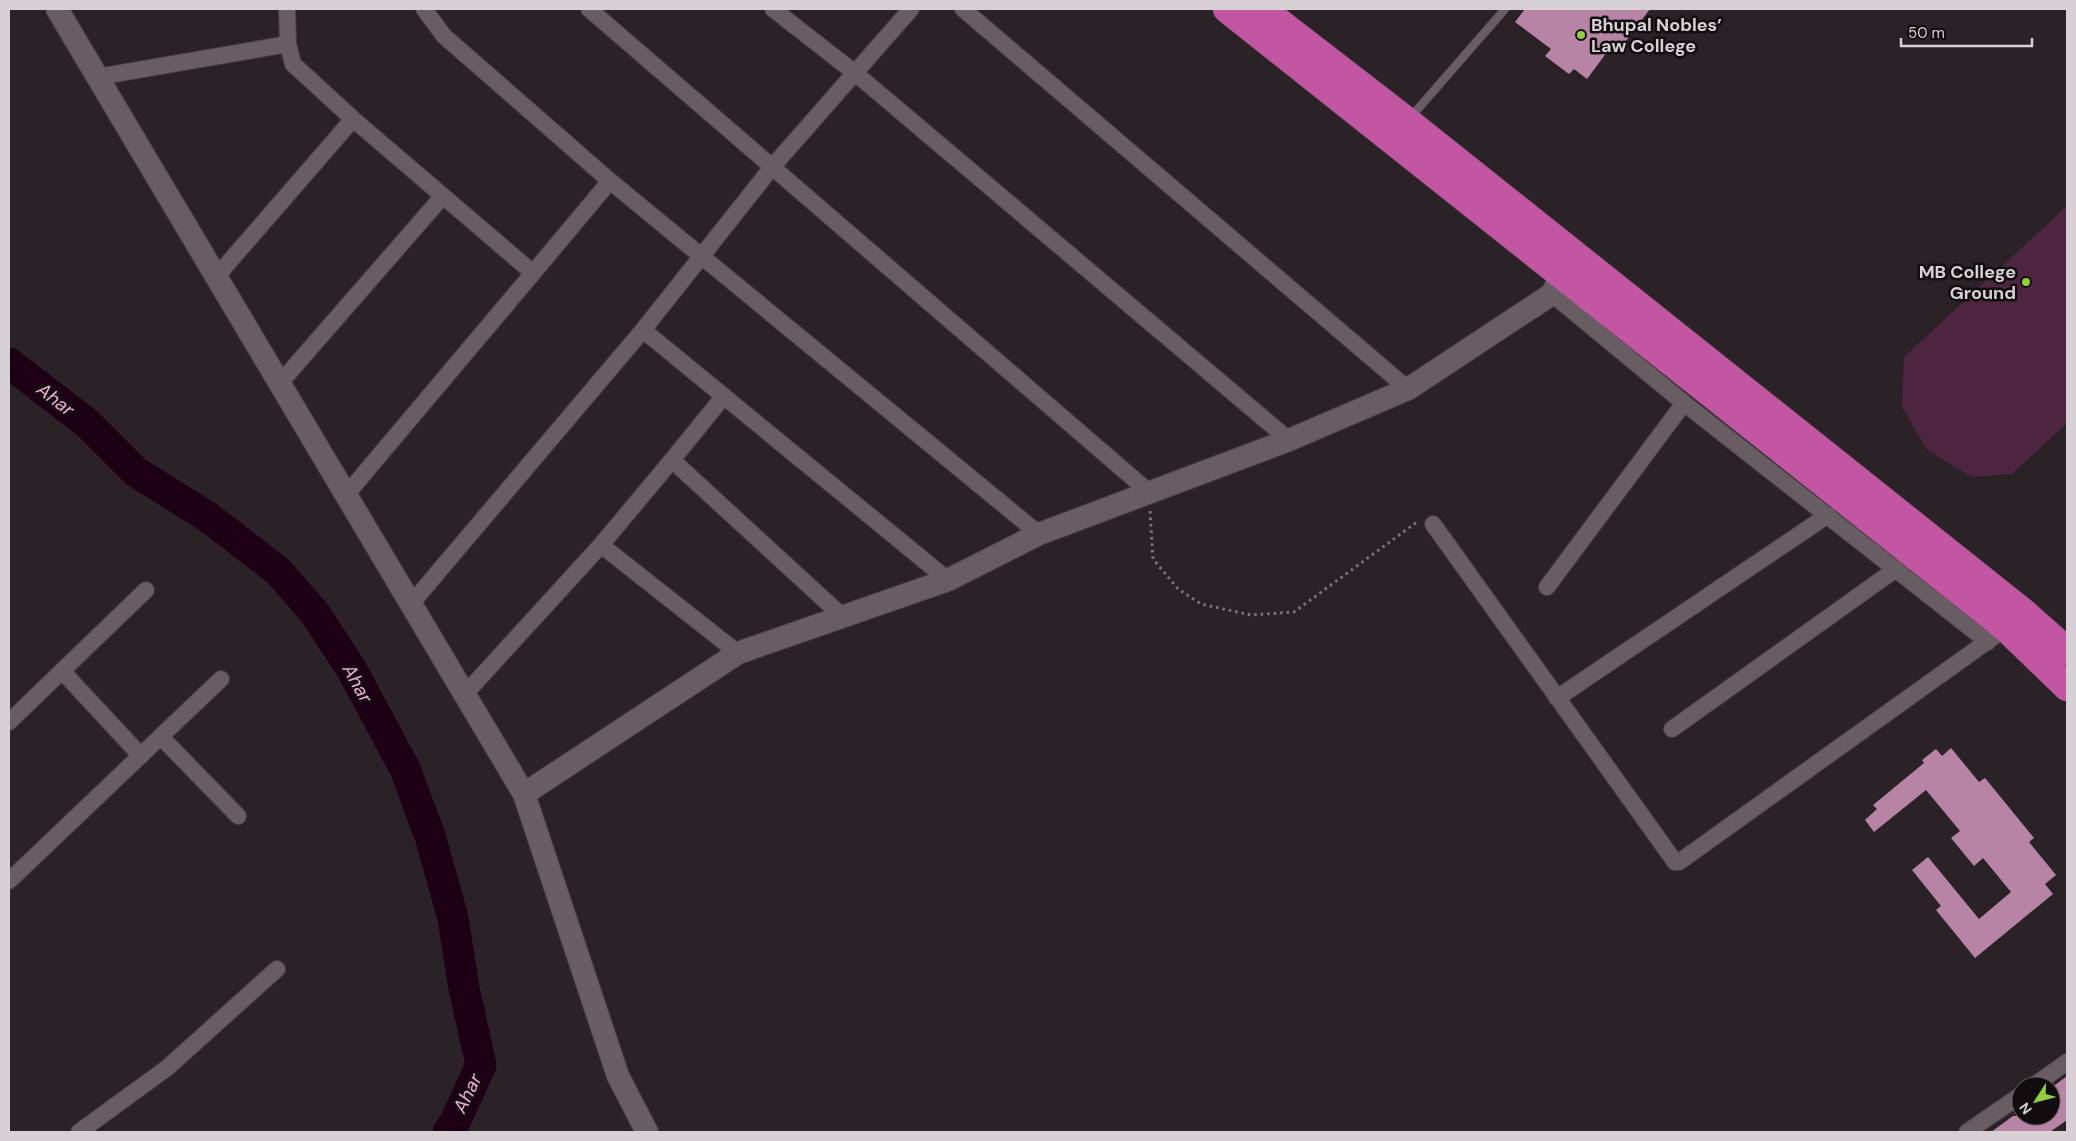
<svg xmlns="http://www.w3.org/2000/svg" width="2076" height="1141" viewBox="0 0 2076 1141" font-family="'DM Sans',sans-serif">
  <style>
    .green { fill: #4d2541 }
    .lines { fill: none; stroke-linecap: round; stroke-linejoin: round }
    .river { stroke: #1e0015; stroke-width: 31 }
    .building { fill: #b884a6 }
    .lane-casing { stroke: #473e44; stroke-width: 9 }
    .street-casing { stroke: #473e44; stroke-width: 18 }
    .secondary-casing { stroke: #473e44; stroke-width: 24 }
    .highway-casing { stroke: #473e44; stroke-width: 29 }
    .path { stroke: #7d757a; stroke-width: 3; stroke-dasharray: 2.5 4; stroke-linecap: butt }
    .lane { stroke: #695d64; stroke-width: 8 }
    .street { stroke: #695d64; stroke-width: 16 }
    .secondary { stroke: #695d64; stroke-width: 22 }
    .highway { stroke: #c256a3; stroke-width: 28 }
    .poi-dot { fill: #90cd40; stroke: #110d0f; stroke-width: 2 }
    .labels { text-anchor: middle; stroke-width: 5; stroke-linejoin: round; paint-order: stroke }
    .poi-label { font-size: 18px; font-weight: bold; fill: #d7d0d4; stroke: #110d0f; text-anchor: start }
    .water-label { font-size: 19px; font-style: italic; fill: #f7abdd; stroke: #110d0f }
  </style>
  <rect width="100%" height="100%" fill="#2b2228"/>
  <path class="green" d="M2067 206V423L2012 474 1972 477 1927 450 1902 407 1904 357Z"/>
  <g class="lines">
    <path class="river" d="M9 363 87 423 136 472 208 517 278 571 314 612 352 670 405 769 430 836 453 918 464 988 481 1065 455 1122 448 1132"/>
  </g>
  <path class="building" d="M1525 9H1650L1617 53 1610 48 1587 79 1574 69 1569 74 1545 56 1551 49 1515 22Z
    M1951 748 1979 782 1985 778 2034 838 2029 842 2056 875 2045 884 2053 894 1975 958 1936 910 1941 906 1912 870 1928 857 1979 919 2011 892 1983 858 1974 866 1951 838 1960 831 1926 790 1874 832 1865 820 1877 809 1873 805 1924 763 1922 760 1936 749 1942 756Z
    M2067 1076V1120L2050 1132H1991L2013 1116H2051V1088Z"/>
  <g class="lines">
    <defs>
      <path id="lane" d="M1410 118 1505 9"/>
      <path id="street" d="M287 9 288 44 293 64 353 119 533 273 610 181 1039 534
        M424 9 444 36 610 181
        M589 9 1149 492
        M773 9 855 73 1289 440
        M963 9 1408 389
        M97 77 288 44
        M216 277 353 119
        M1552 294 1684 403
        M643 330 948 580
        M280 383 443 196
        M672 460 724 396
        M346 495 533 273
        M1433 524 1675 862H1679L2006 628
        M601 545 738 653
        M1547 587 1684 403 1988 642
        M411 604 643 330 773 166 911 9
        M62 671 141 756
        M465 694 601 545 672 460 843 617
        M1557 698 1828 515
        M9 722 146 590
        M1672 729 1896 569
        M161 737 238 816
        M9 881 221 679
        M2033 1086 2067 1062
        M79 1132 167 1068 277 969
        M1967 1132 2021 1095"/>
      <path id="secondary" d="M57 9 524 794 738 653 948 580 1039 534 1289 440 1408 389 1552 294 1561 276
        M524 794 618 1076 647 1132"/>
      <path id="highway" d="M1227 9 2006 628 2067 687
        M1262 9 1407 121 2023 612 2067 651"/>
    </defs>
    <use href="#lane" class="lane-casing"/>
    <use href="#street" class="street-casing"/>
    <use href="#secondary" class="secondary-casing"/>
    <use href="#highway" class="highway-casing"/>
    <path class="path" d="M1150 511 1153 559 1178 589 1201 604 1251 615 1294 612 1417 522"/>
    <use href="#lane" class="lane"/>
    <use href="#street" class="street"/>
    <use href="#secondary" class="secondary"/>
    <use href="#highway" class="highway"/>
  </g>
  <g class="poi-dot">
    <circle cx="1581" cy="35" r="5"/>
    <circle cx="2026" cy="282" r="5"/>
  </g>
  <g class="labels">
    <g class="poi-label">
      <text x="1591" y="31">Bhupal Nobles’<tspan x="1591" dy="21">Law College</tspan></text>
      <text x="2016" y="278" text-anchor="end">MB College<tspan x="2016" dy="21">Ground</tspan></text>
    </g>
    <g class="water-label">
      <text transform="translate(56 399) rotate(38)" y="7">Ahar</text>
      <text transform="translate(358 683) rotate(61)" y="7">Ahar</text>
      <text transform="translate(467 1093) rotate(-64)" y="7">Ahar</text>
    </g>
  </g>
  <rect width="2076" height="1141" fill="none" stroke="#d7d0d4" stroke-width="20"/>
  <g transform="translate(2036 1101) rotate(234)"><circle r="24" fill="#110d0f" stroke="#605b5e"/>
  <path d="M0-4L9 19L0 12L-9 19Z" fill="#90cd40"/>
  <text y="-8" font-size="14" font-weight="bold" text-anchor="middle" fill="#d7d0d4">N</text>
  </g>
  <path d="M1901 38v8h131v-8" fill="none" stroke="#d7d0d4" stroke-width="2.5"/>
  <text x="1908" y="38" font-size="15" fill="#d7d0d4" stroke="#110d0f" stroke-width="4" paint-order="stroke">50 m</text>
</svg>
